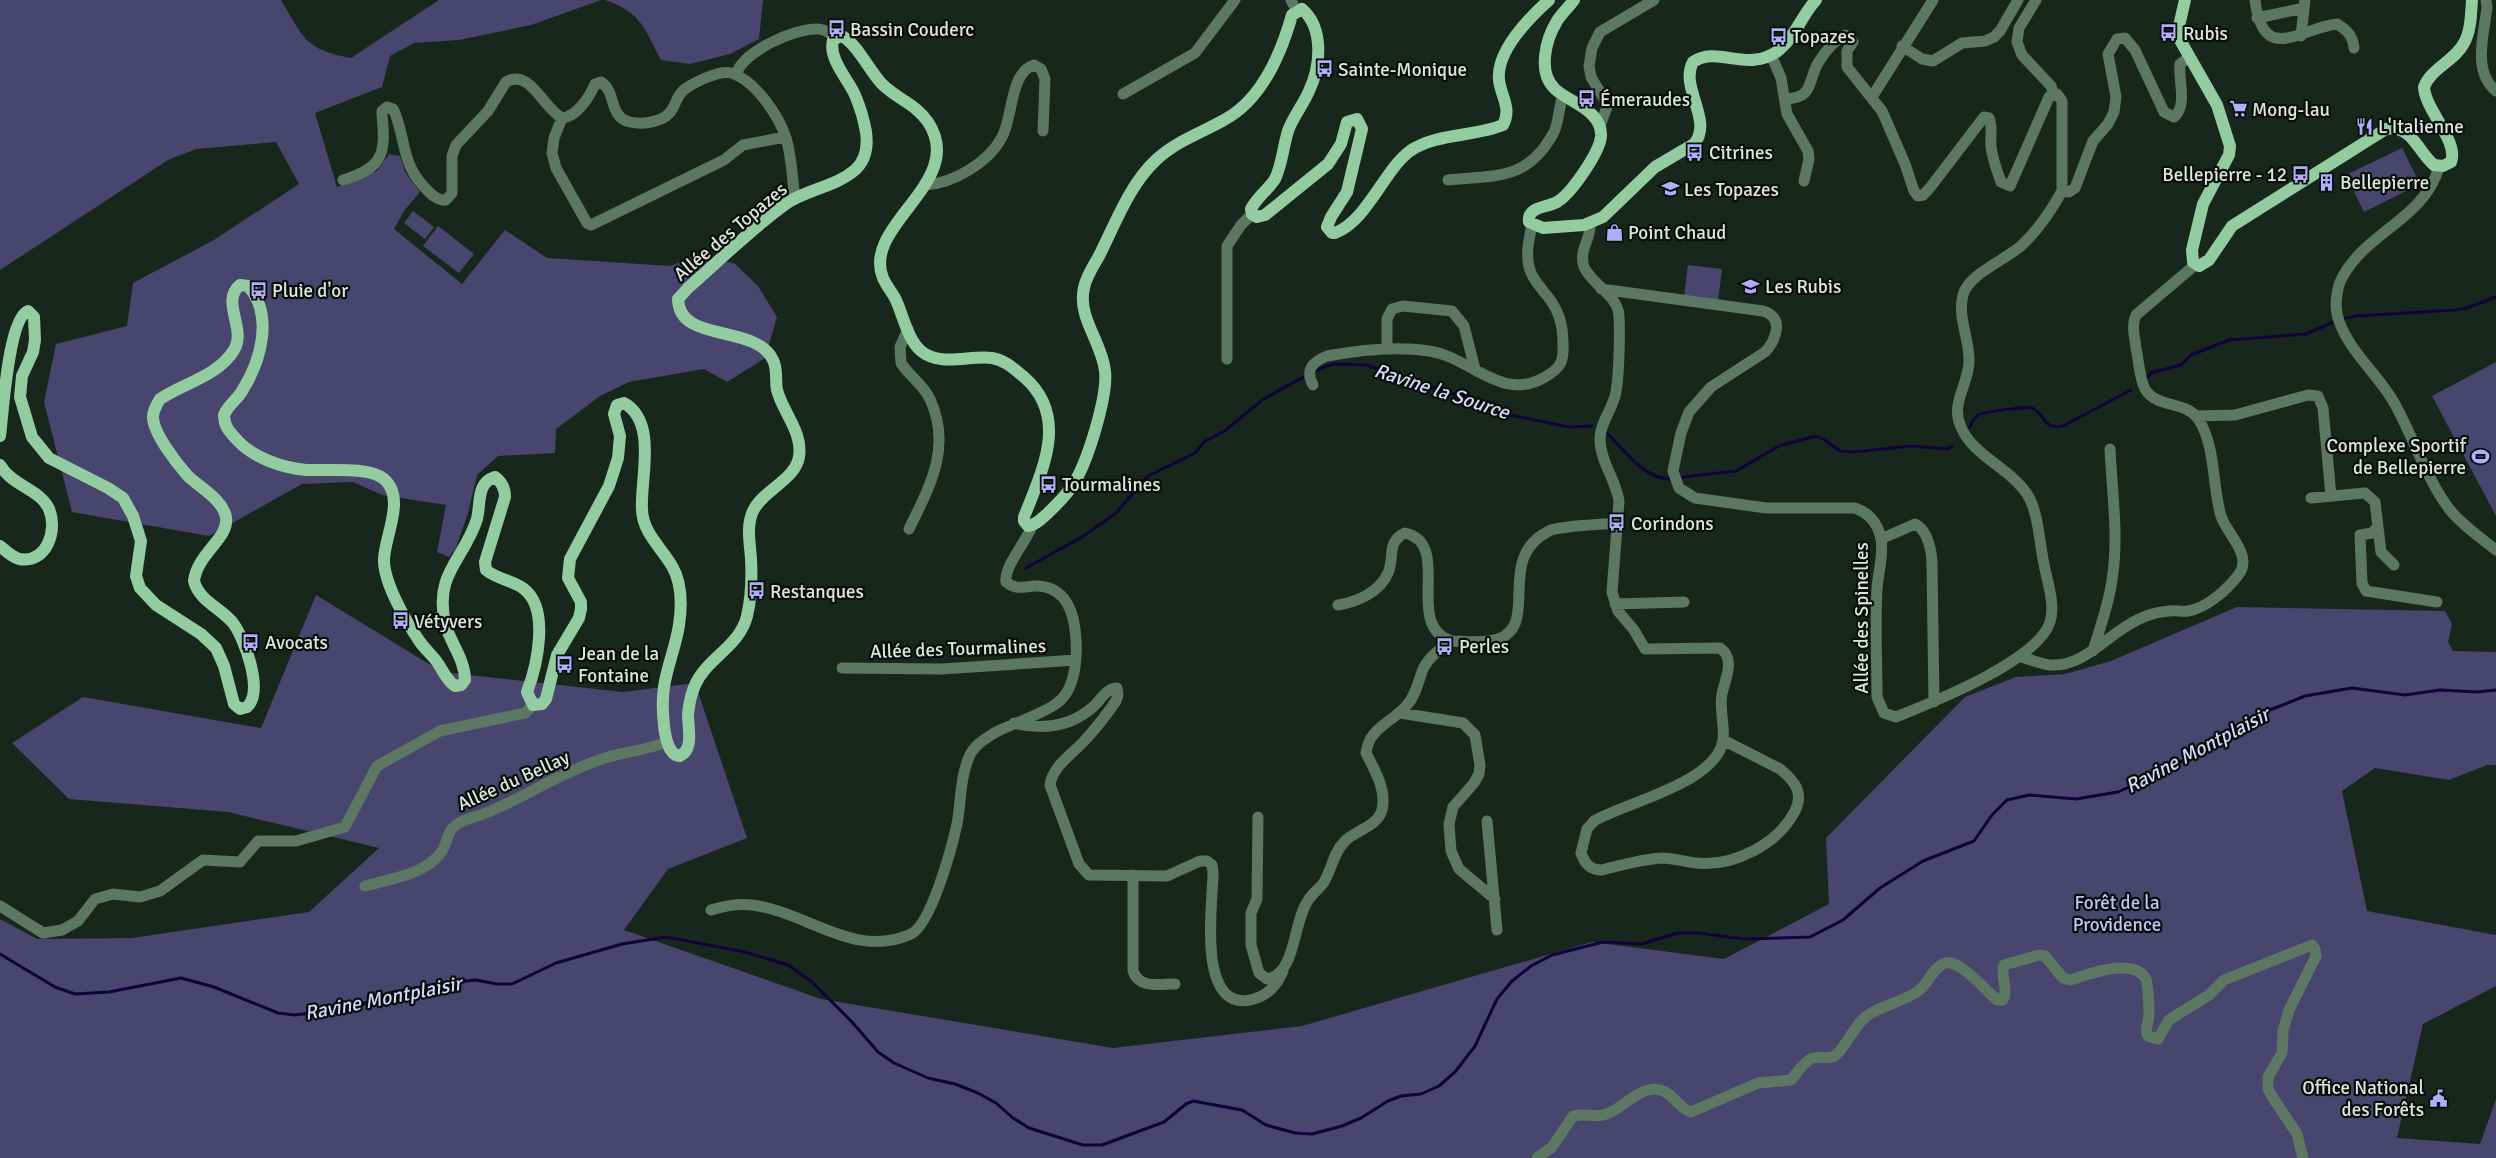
<svg xmlns="http://www.w3.org/2000/svg" width="2496" height="1158" viewBox="0 0 2496 1158" font-family="Signika,sans-serif">
  <style>
    .green { fill: #48456e }
    .lines { fill: none; stroke-linecap: round; stroke-linejoin: round }
    .stream { stroke: #12013b; stroke-width: 3 }
    .minor { stroke: #5c7762; stroke-width: 11 }
    .major { stroke: #93cca0; stroke-width: 12 }
    .labels { text-anchor: middle; stroke-width: 4.5; stroke-linejoin: round; paint-order: stroke }
    .poi-label { font-size: 19px; fill: #dde6de; stroke: #080e09; text-anchor: start }
    .street-label { font-size: 19px; fill: #dde6de; stroke: #080e09 }
    .park-label { font-size: 19px; fill: #c4c2fb; stroke: #080e09 }
    .water-label { font-size: 20px; font-style: italic; fill: #d8d7fd; stroke: #080e09 }
  </style>
  <rect width="100%" height="100%" fill="#18271c"/>
  <path class="green" d="M0 0H281C304 38 304 49 351 58L439 0H601L531 25 459 40 414 43 390 56 382 87 315 113 337 187 377 171 389 154 400 156 405 172 420 192 404 211 394 229 462 284 505 230 547 258 671 266 698 253 735 264 758 286 777 317 765 358 727 382 704 369 629 382 600 396 556 429 555 453 498 456 477 475 468 513 456 548 449 557 437 552 446 505 382 495 353 482 302 484 209 536 72 512 44 402 56 344 127 326 133 283 214 240 299 184 276 142 196 149 168 160 0 270Z
    M605 0H763L759 39 730 54 690 64 661 60C644 28 641 12 605 0Z
    M2402 148 2420 184 2364 212 2346 175Z
    M413 211 434 227 425 239 404 223Z
    M438 226 474 254 459 273 423 246Z
    M1688 265 1722 269 1718 302 1684 297Z
    M2496 362V516L2432 396Z
    M316 595 442 672 623 692 695 683 747 838 668 869 624 930 821 999 1113 1048 1302 1026 1592 942 1724 959 1829 904 1826 838 1965 697 2016 677 2065 674 2111 661 2237 607 2445 611 2452 624 2448 642 2453 651 2496 652V765H2487L2449 780 2375 768 2342 791 2367 911 2496 935V986L2423 1024 2397 1138 2480 1144 2496 1099V1158H0V919L37 939 132 938 309 912 379 848 228 812 69 799 12 743 83 697 261 728Z"/>
  <g class="lines">
    <path class="stream" d="M2342 319 2356 316 2455 310 2467 308 2496 297
      M1314 371 1333 364 1366 365 1472 400 1496 412 1569 427 1592 426
      M2148 377 2151 373 2181 365 2191 355 2229 340 2306 334 2336 321
      M1970 427C1972 422 1974 418 1978 415 1983 412 2027 406 2032 408 2047 415 2042 430 2063 426L2131 390
      M1604 430C1622 447 1642 478 1669 479
      M1683 477 1736 471 1779 446 1816 436 1825 440 1840 451 1854 452 1912 446 1947 449 1952 446
      M1026 568 1082 537 1115 514 1148 476 1195 453 1204 442 1226 430 1262 400 1307 375
      M0 954 55 987 75 994 109 992 181 978 214 987 278 1013 295 1015 356 1007 393 992 436 984 476 980 497 984H512L556 963 622 944 666 937 745 952 788 965 812 982 852 1022 878 1052 894 1063 928 1078 955 1084 978 1093 996 1103 1013 1118 1029 1128 1083 1145H1102L1164 1122 1186 1104 1193 1101 1242 1110 1266 1125 1295 1133 1312 1134 1342 1126 1361 1118 1388 1101 1401 1096 1421 1094 1439 1086 1455 1072 1475 1046 1497 999 1512 981 1531 966 1552 955 1603 942 1642 944 1677 933H1699L1744 939 1810 937 1843 920 1880 888 1923 861 1974 841 1992 815 2007 800 2029 795 2076 799 2118 792 2165 771 2270 710 2305 696 2352 688 2405 695 2440 690 2477 692 2496 690"/>
    <path class="minor" d="M1291 0 1296 10
      M2036 0 2019 28 2017 42 2022 55 2051 86 2053 93
      M2255 0C2263 66 2300 28 2337 24 2347 30 2353 36 2354 48
      M2486 0 2487 7C2484 35 2472 71 2496 91
      M2257 18 2304 8
      M2301 36 2305 0
      M1902 46 1922 59 1933 61 1962 43 1985 41 1994 37 2000 31 2018 0
      M1771 55 1781 78 1787 114 1808 151 1809 159 1804 181
      M736 75C742 52 794 28 818 29 825 29 831 34 836 37
      M1123 94 1195 53 1235 0
      M1872 97 1933 0
      M1785 99C1814 98 1807 83 1818 63 1824 53 1834 41 1845 35L1850 37 1853 42 1847 51V67L1882 111 1905 164 1914 191 1918 196 1923 195 1929 189 1984 117 1989 118C1993 127 1990 136 1991 146 1992 158 1997 171 2001 182L2010 186 2049 97 2057 94 2062 101V191
      M562 118 554 138 552 153 556 168 587 223 591 225 724 160 743 145 785 137
      M1600 126 1607 107 1603 97 1591 77 1589 66 1592 48 1600 32 1654 0
      M2439 167C2425 218 2367 232 2343 276 2336 288 2334 308 2339 321 2349 350 2375 372 2392 399 2413 435 2425 477 2450 510 2463 526 2480 537 2496 550
      M343 180C383 168 386 154 382 115V111L387 107 393 109 395 113C407 145 401 165 429 192 434 197 439 201 446 200L452 193V156L456 145 488 111 506 82C530 68 543 108 562 118 577 117 590 96 595 84L601 82C617 92 608 117 630 122 644 125 666 122 673 108 677 100 678 94 685 89 695 82 719 70 731 73 755 80 779 116 786 138 792 157 792 179 795 198
      M1448 180C1496 175 1528 181 1554 132 1559 121 1559 106 1563 95
      M926 185C954 183 989 162 1002 137 1013 117 1010 72 1034 65L1041 69 1045 79 1043 131
      M2062 191 2069 192 2075 188 2093 141 2108 124 2114 112 2116 97 2108 54 2117 39 2125 38 2135 50 2164 112 2174 117C2188 105 2178 80 2180 64L2189 57
      M1590 223C1592 238 1578 250 1584 267 1592 285 1618 295 1619 316 1620 334 1619 375 1616 392 1613 409 1600 422 1600 439 1600 461 1616 480 1619 501L1612 592 1618 611 1634 630 1645 649 1720 648C1736 659 1725 679 1722 694 1719 709 1725 725 1723 740 1717 783 1626 802 1594 821L1587 829 1581 853C1585 864 1590 870 1602 870 1622 865 1642 859 1662 858 1674 858 1685 862 1696 863 1734 867 1778 844 1795 811 1804 793 1795 781 1780 769L1723 740
      M1601 289 1763 311C1785 317 1776 340 1765 352L1711 387 1689 412 1681 433 1673 471 1679 488 1695 498 1766 508H1855C1869 513 1878 523 1881 539 1884 555 1878 572 1877 589 1875 625 1877 661 1877 697L1884 713 1896 717C1933 702 2038 661 2050 622 2056 604 2046 578 2043 559 2039 539 2038 511 2027 494 2010 468 1973 456 1961 427 1950 404 1968 386 1969 362 1970 340 1957 317 1963 295 1968 274 2006 260 2022 245 2039 229 2051 211 2062 191
      M908 329 900 347 901 363C909 376 923 384 930 399 952 447 930 486 909 529
      M1387 349V319L1392 309 1403 306 1452 311 1464 326 1475 369
      M1227 359V246L1241 225 1252 214
      M1313 385C1305 370 1312 362 1327 356 1360 350 1396 346 1429 351 1471 357 1502 403 1545 377 1561 368 1564 361 1563 344 1563 322 1558 308 1544 292 1539 285 1532 278 1530 270 1525 256 1529 239 1532 225
      M2196 416 2235 415 2308 395 2318 396 2323 408 2331 496
      M2311 498 2365 493 2375 502 2381 552 2394 565
      M2378 526 2372 533 2360 535 2362 583 2366 591 2437 602
      M1881 539 1915 524C1928 530 1932 552 1932 565L1934 702
      M1615 604 1684 602
      M1338 605C1357 602 1380 592 1388 573 1395 557 1386 542 1405 533 1454 544 1402 626 1452 641 1466 641 1485 644 1498 639 1541 624 1494 558 1549 531 1562 525 1601 525 1617 523
      M2093 651C2100 627 2109 604 2112 580 2119 538 2112 492 2110 449
      M2021 657C2031 660 2041 664 2050 665 2082 667 2105 638 2130 624 2141 617 2156 612 2169 611 2175 610 2182 612 2188 611 2207 608 2228 589 2239 574 2253 555 2226 533 2221 516 2212 486 2216 448 2199 420 2186 400 2157 409 2145 389 2139 378 2139 361 2136 348 2135 337 2131 326 2136 315L2195 265
      M842 668 942 669 1076 660
      M1400 713 1463 723 1475 735 1480 765 1479 774 1474 783 1453 807 1449 824 1451 851 1459 869 1495 899
      M1014 723C1042 730 1070 727 1093 707 1101 700 1105 689 1117 688L1118 695 1116 701C1107 714 1097 727 1086 739 1073 754 1053 765 1050 785L1079 864 1089 875 1167 876 1200 861H1207L1212 865 1213 873C1213 902 1196 1010 1250 1000 1267 996 1276 987 1283 971
      M1258 817 1257 899 1251 913V945L1259 973 1267 979C1297 974 1292 922 1309 899 1313 893 1320 888 1324 882 1332 869 1333 853 1345 841 1356 830 1377 827 1382 810 1387 790 1374 769 1366 753 1369 727 1392 723 1407 705 1417 694 1418 680 1424 667 1431 655 1441 648 1452 641
      M1487 821 1497 930
      M1133 875V971C1139 989 1160 984 1175 984
      M365 886C390 879 423 875 440 854 450 842 444 829 463 821 472 817 482 815 491 811 529 794 565 771 605 758 625 752 647 750 667 742
      M0 906 43 933 62 930 78 921 95 899 113 894 140 897 160 891 203 860 240 862 258 841H296L345 827 377 766 440 731 525 713 533 705
      M711 910C724 906 738 903 752 905 806 911 854 960 911 934 931 925 952 847 957 824 961 803 960 778 969 757 974 745 985 739 996 732 1014 723 1043 714 1057 703 1077 689 1078 652 1075 629 1072 605 1061 585 1034 586 1022 587 1016 590 1006 582 1004 566 1025 544 1032 526
      M1537 1158 1552 1147 1573 1116C1584 1113 1593 1117 1603 1115 1623 1111 1640 1082 1663 1091 1674 1095 1679 1108 1691 1112L1758 1083 1791 1080C1796 1074 1802 1065 1809 1060 1818 1054 1829 1062 1837 1054 1849 1042 1854 1025 1868 1015 1883 1005 1902 1002 1917 992 1928 985 1933 966 1946 963 1961 960 1986 991 1997 1000H2003C2009 988 2000 977 2004 965L2039 955 2045 956 2063 978 2070 980C2087 975 2134 956 2146 979 2148 984 2149 1008 2149 1014 2149 1022 2144 1029 2148 1036L2158 1039 2169 1020 2209 995 2224 980 2312 945 2315 949 2316 956 2289 1010 2283 1031 2282 1053 2268 1077V1089L2273 1098 2297 1134 2303 1158"/>
    <path class="major" d="M1574 0C1569 7 1562 13 1557 21 1546 39 1537 72 1555 89 1570 103 1602 110 1601 136 1600 152 1571 194 1557 202 1547 208 1527 206 1529 222L1543 228 1584 225 1603 217 1655 167 1694 144C1714 121 1679 87 1693 62 1718 45 1748 74 1779 50 1795 37 1802 15 1816 0
      M2185 0 2179 26 2180 40 2217 105 2230 146 2229 155 2203 204 2192 250 2193 262 2199 266 2209 260 2232 226 2386 129C2413 125 2417 151 2434 165L2443 166 2451 162C2459 141 2425 110 2424 87 2431 68 2455 61 2464 43 2471 31 2471 14 2472 0
      M0 436C3 414 8 319 28 311L34 317 35 340 33 352 22 376 20 397 32 437 49 458 108 488 123 498 133 516 141 541 136 576 140 588 156 605 201 634 216 648 224 666 234 704 240 709 247 707C264 692 245 639 233 623 221 608 199 601 194 581 197 554 229 538 226 518 224 500 199 487 188 476 177 464 153 433 153 417 153 410 157 404 160 399 184 383 218 376 234 350 247 329 220 301 240 285L248 286C274 315 261 361 242 391 237 400 228 405 224 415 224 427 230 432 238 441 254 458 283 468 306 470 325 471 370 466 384 479 406 498 385 535 384 559 383 582 407 623 420 642 425 649 432 655 437 662 443 670 446 680 455 686L461 685 465 680C465 659 450 643 445 623 434 573 464 560 477 519 481 503 476 483 495 477 502 482 505 489 505 497L485 562 486 570C498 580 513 580 524 589 550 609 537 666 527 692L533 705 542 704 546 699 557 655 579 618 581 609V602L568 578 570 559 609 486 618 458 620 436 614 414 617 405 624 403C658 422 640 479 642 510 643 533 661 547 672 566 682 583 682 605 679 625 676 646 667 666 664 687 662 701 661 756 680 756 694 749 688 728 688 714 689 705 691 694 695 685 707 658 740 646 747 616 751 599 752 577 751 559 750 543 746 526 753 511 763 490 795 480 799 457 803 432 783 413 777 390 775 380 778 370 773 360 755 323 679 344 678 299L688 288C720 260 752 228 787 203 808 189 835 187 855 170 866 160 868 146 866 132 864 120 860 107 855 95 848 79 828 59 833 40L841 36C855 40 870 72 882 84 897 99 916 104 928 122 968 182 861 225 883 278 886 285 891 291 895 298 903 314 907 339 921 351 940 367 970 355 992 358 1005 360 1014 369 1024 377 1070 417 1042 471 1024 517V521L1028 526C1036 525 1041 519 1047 514 1056 505 1065 497 1072 486 1087 465 1108 396 1105 371 1102 342 1077 317 1084 288 1086 276 1095 264 1100 254 1116 222 1130 184 1156 160 1176 141 1201 133 1224 120 1262 100 1281 54 1292 15L1302 9C1324 28 1321 66 1309 91 1303 105 1293 117 1288 131 1283 147 1282 165 1275 179 1268 190 1257 197 1251 209L1252 214 1257 217 1265 215 1328 164 1341 144 1347 122 1357 119 1362 129 1347 192 1331 217 1327 227 1332 233H1335C1368 220 1384 170 1410 151 1436 133 1474 137 1503 125 1512 108 1501 97 1499 80 1496 51 1529 18 1549 0
      M0 465C12 486 40 489 49 509 58 530 47 564 19 559 12 557 6 551 0 546"/>
  </g>
  <defs>
    <symbol id="bus-bare" viewBox="-9 -9 18 18"><path d="M-5-6H5V4H4V6H2V4H-2V6H-4V4H-5ZM-3.5-4V0h7V-4ZM-3.5 1.2v1.5H-2V1.2ZM2 1.2v1.5H3.5V1.2Z" fill="#b2adfa" stroke="#080e09" stroke-width="2.5" paint-order="stroke"/></symbol>
    <symbol id="supermarket-bare" viewBox="-9 -9 18 18"><path d="M-6-5.5h2.5l.6 2H6L4.5 2H-2.5L-4.4-4H-6ZM-1.5 3.2a1.3 1.3 0 1 0 .1 0ZM3 3.2a1.3 1.3 0 1 0 .1 0Z" fill="#b2adfa" stroke="#080e09" stroke-width="2.5" paint-order="stroke"/></symbol>
    <symbol id="restaurant-bare" viewBox="-9 -9 18 18"><path d="M-5-6h1v4h1v-4h1v4h1v-4h1v5L-1.5 .5V6h-2V.5L-5-1ZM5-6V6H3V1.5H1.5Q1.5-4 5-6Z" fill="#b2adfa" stroke="#080e09" stroke-width="2.5" paint-order="stroke"/></symbol>
    <symbol id="building-bare" viewBox="-9 -9 18 18"><path d="M-4-6H4V6H1V3H-1V6H-4ZM-2.5-4.3h1.7v1.8h-1.7ZM.8-4.3h1.7v1.8H.8ZM-2.5-1h1.7V.8h-1.7ZM.8-1h1.7V.8H.8Z" fill="#b2adfa" stroke="#080e09" stroke-width="2.5" paint-order="stroke"/></symbol>
    <symbol id="school-bare" viewBox="-9 -9 18 18"><path d="M0-5L7-2L0 1L-7-2ZM-4 1L0 2.5L4 1V4Q0 6-4 4Z" fill="#b2adfa" stroke="#080e09" stroke-width="2.5" paint-order="stroke"/></symbol>
    <symbol id="shop-bare" viewBox="-9 -9 18 18"><path d="M-5-2.5h2.3a2.7 3.5 0 0 1 5.4 0H5L5.5 6h-11ZM-1.5-2.5h3a1.5 2.3 0 0 0-3 0Z" fill="#b2adfa" stroke="#080e09" stroke-width="2.5" paint-order="stroke"/></symbol>
    <symbol id="stadium-bare" viewBox="-9 -9 18 18"><path d="M0-5a6.5 5 0 1 0 0 10a6.5 5 0 1 0 0-10ZM-3.5-1.8h7v3.6h-7Z" fill="#b2adfa" stroke="#080e09" stroke-width="2.5" paint-order="stroke"/></symbol>
    <symbol id="civic-bare" viewBox="-9 -9 18 18"><path d="M-.6-6.5H3V-4.5H.6V-3L4-1V1h2V6H-6V1h2V-1L-.6-3ZM-1.2 2.5V6h2.4V2.5Z" fill="#b2adfa" stroke="#080e09" stroke-width="2.5" paint-order="stroke"/></symbol>
  </defs>
  <g fill-rule="evenodd">
    <use href="#bus-bare" x="824" y="16" width="25" height="25"/>
    <use href="#bus-bare" x="2156" y="20" width="25" height="25"/>
    <use href="#bus-bare" x="1766" y="24" width="25" height="25"/>
    <use href="#bus-bare" x="1312" y="56" width="25" height="25"/>
    <use href="#bus-bare" x="1574" y="86" width="25" height="25"/>
    <use href="#supermarket-bare" x="2226" y="96" width="25" height="25"/>
    <use href="#restaurant-bare" x="2352" y="114" width="25" height="25"/>
    <use href="#bus-bare" x="1682" y="140" width="25" height="25"/>
    <use href="#bus-bare" x="2288" y="162" width="25" height="25"/>
    <use href="#building-bare" x="2314" y="170" width="25" height="25"/>
    <use href="#school-bare" x="1658" y="176" width="25" height="25"/>
    <use href="#shop-bare" x="1602" y="220" width="25" height="25"/>
    <use href="#school-bare" x="1738" y="274" width="25" height="25"/>
    <use href="#bus-bare" x="246" y="278" width="25" height="25"/>
    <use href="#stadium-bare" x="2468" y="444" width="25" height="25"/>
    <use href="#bus-bare" x="1036" y="472" width="25" height="25"/>
    <use href="#bus-bare" x="1604" y="510" width="25" height="25"/>
    <use href="#bus-bare" x="744" y="578" width="25" height="25"/>
    <use href="#bus-bare" x="388" y="608" width="25" height="25"/>
    <use href="#bus-bare" x="238" y="630" width="25" height="25"/>
    <use href="#bus-bare" x="1432" y="634" width="25" height="25"/>
    <use href="#bus-bare" x="552" y="652" width="25" height="25"/>
    <use href="#civic-bare" x="2426" y="1086" width="25" height="25"/>
  </g>
  <g class="labels">
    <g class="poi-label">
      <text x="850" y="36">Bassin Couderc</text>
      <text x="2183" y="40">Rubis</text>
      <text x="1792" y="43">Topazes</text>
      <text x="1338" y="76">Sainte-Monique</text>
      <text x="1600" y="106">Émeraudes</text>
      <text x="2252" y="116">Mong-lau</text>
      <text x="2378" y="133">L'Italienne</text>
      <text x="1709" y="159">Citrines</text>
      <text x="2287" y="181" text-anchor="end">Bellepierre - 12</text>
      <text x="2340" y="189">Bellepierre</text>
      <text x="1684" y="196">Les Topazes</text>
      <text x="1628" y="239">Point Chaud</text>
      <text x="1765" y="293">Les Rubis</text>
      <text x="272" y="297">Pluie d'or</text>
      <text x="2466" y="452" text-anchor="end">Complexe Sportif<tspan x="2466" dy="22">de Bellepierre</tspan></text>
      <text x="1062" y="491">Tourmalines</text>
      <text x="1631" y="530">Corindons</text>
      <text x="770" y="598">Restanques</text>
      <text x="414" y="628">Vétyvers</text>
      <text x="265" y="649">Avocats</text>
      <text x="1459" y="653">Perles</text>
      <text x="578" y="660">Jean de la<tspan x="578" dy="22">Fontaine</tspan></text>
      <text x="2424" y="1094" text-anchor="end">Office National<tspan x="2424" dy="22">des Forêts</tspan></text>
    </g>
    <g class="street-label">
      <text transform="translate(730 231) rotate(-40)" y="7">Allée des Topazes</text>
      <text transform="translate(1861 618) rotate(-90)" y="7">Allée des Spinelles</text>
      <text transform="translate(958 648) rotate(-2)" y="7">Allée des Tourmalines</text>
      <text transform="translate(513 780) rotate(-24)" y="7">Allée du Bellay</text>
    </g>
    <g class="park-label">
      <text x="2117" y="909">Forêt de la<tspan x="2117" dy="22">Providence</tspan></text>
    </g>
    <g class="water-label">
      <text transform="translate(1442 391) rotate(18)" y="7">Ravine la Source</text>
      <text transform="translate(2197 750) rotate(-28)" y="7">Ravine Montplaisir</text>
      <text transform="translate(383 998) rotate(-11)" y="7">Ravine Montplaisir</text>
    </g>
  </g>
</svg>
